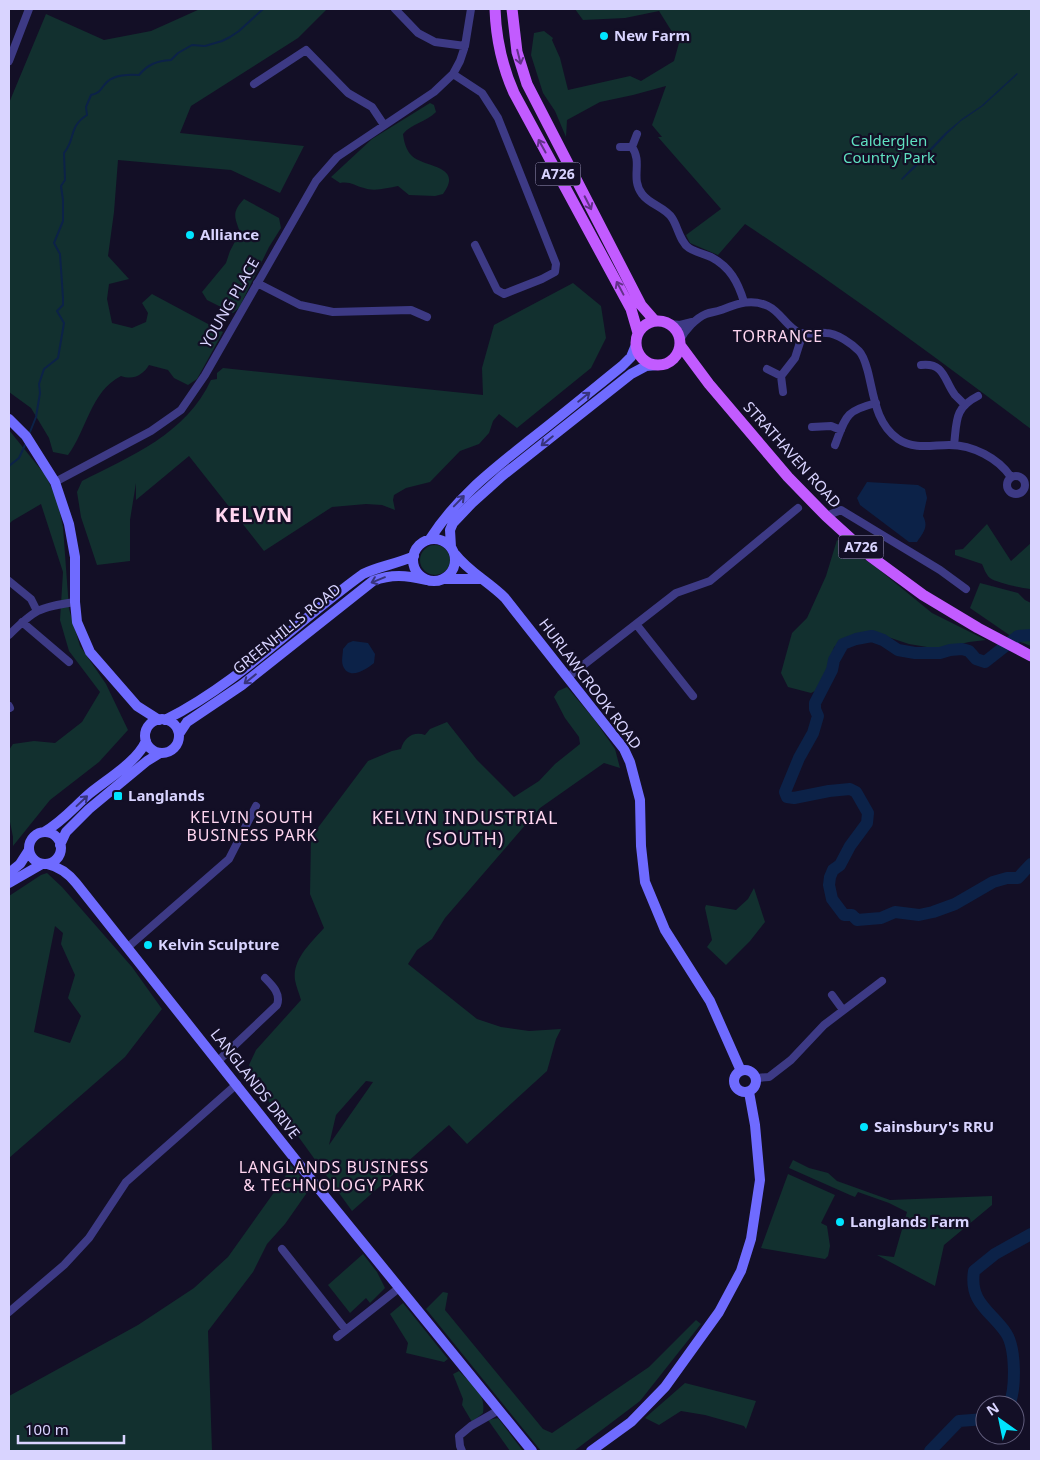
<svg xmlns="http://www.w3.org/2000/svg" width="1040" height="1460" viewBox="0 0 1040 1460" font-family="'Noto Sans',sans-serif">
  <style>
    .green { fill: #12302f; fill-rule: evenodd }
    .water { fill: #0c2248 }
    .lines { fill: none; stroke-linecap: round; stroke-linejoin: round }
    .stream { stroke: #0c2248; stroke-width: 2 }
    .river { stroke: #0c2248; stroke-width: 12 }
    .street { stroke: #3d3a85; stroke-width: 8 }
    .secondary { stroke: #6f6bff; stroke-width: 10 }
    .primary { stroke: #c25bff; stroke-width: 11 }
    .oneway { stroke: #623188 }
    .oneway2 { stroke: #38347d }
    .poi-dot { fill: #00e5ff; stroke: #130f26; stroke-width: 2 }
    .labels { text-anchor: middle; stroke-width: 4.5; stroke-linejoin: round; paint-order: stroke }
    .shield { fill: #130f26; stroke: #9e99be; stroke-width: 1 }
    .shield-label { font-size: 14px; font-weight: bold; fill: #d9d4ff }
    .poi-label { font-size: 15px; font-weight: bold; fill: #d9d4ff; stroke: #130f26; text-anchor: start }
    .park-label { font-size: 15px; fill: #5fe0c0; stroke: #130f26 }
    .street-label { font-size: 15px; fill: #d9d4ff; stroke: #130f26 }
    .neighbourhood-label { font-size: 16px; letter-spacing: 1px; fill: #ffd6f0; stroke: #130f26 }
    .quarter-label { font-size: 18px; letter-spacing: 1px; fill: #ffd6f0; stroke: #130f26 }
    .district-label { font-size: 20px; font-weight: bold; letter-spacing: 1px; fill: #ffd6f0; stroke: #130f26 }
  </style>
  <rect width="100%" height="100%" fill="#130f26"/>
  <path class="green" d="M200 9H327L298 38 191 106 180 133 304 146 280 193 231 170 118 160 114 212 108 256 129 279 109 284 107 299 112 323 132 328 146 322 148 313 142 303 152 294 223 332 197 379 188 385 174 378 168 370 149 365C142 376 133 380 121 376 90 392 87 430 68 455L53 452 49 438 31 408 9 392V103L46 14 104 40 151 31Z
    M575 9H1031V429C938 359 843 289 745 224L718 255 690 243 686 235 721 209 658 137H662L652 125 666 86 633 95 600 102 567 120 566 137 555 111 543 93 531 55 534 33 544 31 553 38 552 40 560 58 568 90 630 76 641 81 674 61 679 43 659 11 625 18 583 20Z
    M430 103 434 105 436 112C426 122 411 124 403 134 404 142 406 150 412 156 425 168 464 165 443 194L435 196 409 195 398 186C387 188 374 192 364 188 355 186 350 181 340 183L331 177 372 139Z
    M244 199 279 218 281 228 269 247 239 308 233 313 207 300 202 292 226 263 230 251 240 232C234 216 232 212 244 199Z
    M573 283 601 306 606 338 591 368 517 428 499 414 493 421 489 433 479 444 460 451 430 482 406 488 394 495 393 500 395 510 382 505 366 504 332 507 264 551 189 456 136 500V483L130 520V561L97 565 81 517 77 492 82 481C131 456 186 434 211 380L217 379V373L223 368 483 395 482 368 494 325Z
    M9 430 46 476 57 500 63 527 69 609 80 646 106 684 128 730 99 762 50 800 13 846V837L9 817V750L13 744 34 741 55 743 82 722 100 692 69 651 60 620 63 572 41 504 12 521 9 524Z
    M987 524 1011 561 1031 543V589C1025 589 994 582 990 578 986 575 984 568 982 564L955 555V550L963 549Z
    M837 540 877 568 932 613 986 640 969 642 939 649 909 644 888 637 852 635 834 647 825 686 811 693 788 687 781 673 792 633 807 618 826 576Z
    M420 560a15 15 0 1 1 30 0a15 15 0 1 1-30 0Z
    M980 583 1018 593 1025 600 1031 603V639L1022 640 1031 641V646L1018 641 970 608Z
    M567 687 594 719 615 749 620 768 604 763 540 808 445 918 432 939 417 950 408 964 477 1019 501 1027 529 1031 561 1029 556 1039 547 1071 467 1144 449 1125 352 1211 295 1132 256 1087 249 1065 256 1050 301 1000C299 993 296 986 295 980 292 959 312 942 324 928L310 894 311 837 368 761 392 751 401 749C404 738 413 731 425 735L430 729 447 722 477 760 514 797 539 781 555 764 580 744 579 737 565 718 554 697 558 691ZM366 1081 373 1082 329 1145 336 1115Z
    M47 873 62 887 132 967 162 1009 125 1057 9 1158V896L41 875ZM55 926 63 933 61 944 75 975 68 998 81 1016 70 1043 34 1032Z
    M754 888 765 922 750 941 726 965 707 947 712 940 705 908 706 905 736 910 748 899Z
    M793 1160 809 1168 828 1173 837 1181 890 1200 992 1196V1205L944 1245 935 1286 877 1255 894 1257 907 1212 889 1203 858 1192 855 1197 850 1195 789 1168Z
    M290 1164 308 1186 306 1194 285 1224 267 1244 253 1272 208 1331 212 1451H9V1396L138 1325 194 1288 228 1257 285 1177Z
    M788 1174 835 1195 821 1223 827 1226 830 1246 828 1256 825 1259 761 1248Z
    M363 1254 377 1272 385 1288 370 1303 366 1298 350 1313 328 1285Z
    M443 1292 448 1293 445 1310 543 1429 552 1433 649 1367 696 1320 701 1324 640 1401 574 1451H541L426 1309Z
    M403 1303 448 1359 444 1362 406 1353 408 1343 390 1314Z
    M459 1371C473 1386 486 1392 483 1413L472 1422 462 1405 463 1399 453 1374Z
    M685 1383 756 1401 746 1429 744 1426 705 1415 681 1411 659 1425 645 1418Z
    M498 1418 523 1451H510L488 1420Z"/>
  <path class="water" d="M1017 73 1018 74 983 106 961 121 948 133 916 167 902 180 901 179 945 133 963 118 981 106Z
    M867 482 918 485 925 489 927 498 923 516C929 527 923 533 917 542H909L860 505 857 498Z
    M353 641 368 643 375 654 374 663C367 669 349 681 343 666 341 661 343 654 343 649L348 643Z"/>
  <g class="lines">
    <path class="stream" d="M30 432 36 417 40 393 39 384 44 369 58 358 64 323 57 311 63 305V298L60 254 54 243 63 221V200L61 186 65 180 64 153C76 139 68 127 87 115L86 107 91 95C102 92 99 90 107 82 114 75 129 74 139 75 148 64 157 61 171 60L178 53 192 45 205 46 222 41 230 37 239 31 263 9
      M9 466 19 458 25 445"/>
    <path class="river" d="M1031 635 1018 636 985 662 976 659 969 651 962 649 950 650 940 653H915L898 650 883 640 872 636 856 639 843 644 834 660 832 670 815 703V709L818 716 813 733 799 758 785 792 787 797 794 798 829 791 850 789 856 792 868 813 867 823 850 846 840 865 833 870 830 877 829 885 832 899 844 915H852L857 920 881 918 895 912 919 915 933 912 955 904 993 882 1007 878H1018L1031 864
      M1009 1405C1016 1389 1016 1348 1006 1333 991 1311 969 1303 974 1271L995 1254 1031 1234
      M930 1451 959 1421 985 1419"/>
    <path class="street" d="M395 9 418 33 435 42 465 46
      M9 61 29 9
      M453 74 482 93 498 118 556 264 555 272 542 279 504 294 497 290 475 245
      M254 84 306 50 348 93 372 107 384 125
      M620 147H632C643 163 630 178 642 194 650 205 665 207 672 218 678 227 680 242 689 248 695 252 704 254 711 257 730 267 738 282 744 302
      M632 147 637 134
      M257 283 300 305 333 312 411 310 427 317
      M670 324 680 325 692 322
      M680 340C685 330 696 318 706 314 711 312 716 312 721 310 737 304 751 298 768 306 781 312 787 328 800 333 808 335 818 332 826 333 837 333 852 344 859 351 864 356 866 365 868 372 874 396 876 424 898 439 914 450 932 445 949 445 973 445 998 458 1011 477
      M921 365C945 362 944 381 955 395 958 398 961 401 964 404
      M767 369 781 376 783 392
      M781 376 795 358 803 333
      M812 427 831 426 841 430
      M835 445C846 416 845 411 876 403
      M954 445C957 421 954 408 978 396
      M1007 485a9 9 0 1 1 18 0a9 9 0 1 1-18 0Z
      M55 482 151 431 181 410 205 375 316 181 337 157 434 92 453 74 460 61 465 46 471 9
      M826 516 841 510 940 570 966 589
      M9 581 31 599 37 611
      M22 622 69 662
      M636 624 693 696
      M9 635C34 610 39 607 75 602
      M568 677 676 593 710 581 798 508
      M9 706 10 708
      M128 947 229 859 256 806
      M832 995 843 1010
      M218 1061 277 1005C281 994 273 986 265 978
      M756 1078 769 1077 791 1060 824 1025 882 981
      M282 1249 346 1330
      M9 1312 64 1265 89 1238 126 1182 237 1084
      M337 1337 399 1288
      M462 1451 460 1446 459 1436 471 1426 499 1410"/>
    <path class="secondary" d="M9 419 26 436 55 482 69 524 75 557V602L77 622 90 652 137 706 159 720
      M413 560a21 21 0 1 1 42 0a21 21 0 1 1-42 0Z
      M430 539C457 497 491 471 530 440 561 416 591 391 622 366L631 357 636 345
      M451 547 450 530 453 523 472 503 502 476 631 374 646 366 658 365
      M455 554C469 572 489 582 505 598L624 749 630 762 640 800 641 846 645 882 665 930 710 1001 741 1071
      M445 579H480
      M145 736a17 17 0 1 1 34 0a17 17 0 1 1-34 0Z
      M165 720C239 683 296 622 363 574 379 566 397 564 414 556
      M179 734 187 722 242 685 373 581C391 574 406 575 426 580
      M44 832C62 822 74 807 89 794 107 779 137 762 146 741
      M29 848a16 16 0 1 1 32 0a16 16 0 1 1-32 0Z
      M60 845 66 832 89 809 147 761 160 753
      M47 864C60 867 68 873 76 883L310 1178 532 1451
      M9 873 20 864 29 850
      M9 883 42 864
      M734 1081a11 11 0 1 1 22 0a11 11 0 1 1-22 0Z
      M591 1451 631 1422 665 1387 719 1312 741 1271 751 1239 760 1180 755 1125 749 1092"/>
    <path class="primary" d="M495 9C496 38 502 66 514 93L631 309 638 333
      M512 9 517 52 527 84 641 305 655 321
      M636 343a22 22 0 1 1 44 0a22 22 0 1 1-44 0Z
      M680 345 709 384 788 477 826 516 870 556 923 595 978 628 1031 656"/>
  </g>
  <defs><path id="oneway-shaft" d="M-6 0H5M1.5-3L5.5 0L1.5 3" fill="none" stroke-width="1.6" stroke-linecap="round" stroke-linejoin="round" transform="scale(1.25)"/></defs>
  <g class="oneway">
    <use href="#oneway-shaft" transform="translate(519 57) rotate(76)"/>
    <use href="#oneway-shaft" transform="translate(542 146) rotate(-119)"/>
    <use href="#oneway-shaft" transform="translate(588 203) rotate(63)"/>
    <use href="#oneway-shaft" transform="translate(620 288) rotate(-118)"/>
  </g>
  <g class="oneway2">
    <use href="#oneway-shaft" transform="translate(584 397) rotate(-39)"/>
    <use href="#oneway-shaft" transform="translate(547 441) rotate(141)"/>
    <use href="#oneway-shaft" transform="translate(459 501) rotate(-46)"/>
    <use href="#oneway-shaft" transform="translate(378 580) rotate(158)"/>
    <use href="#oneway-shaft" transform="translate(250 679) rotate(141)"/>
    <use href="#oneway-shaft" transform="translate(82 801) rotate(-43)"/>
  </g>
  <g class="poi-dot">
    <circle cx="604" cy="36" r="5"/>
    <circle cx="190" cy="235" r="5"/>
    <rect x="113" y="791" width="10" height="10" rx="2.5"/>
    <circle cx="148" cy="945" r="5"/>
    <circle cx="864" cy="1127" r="5"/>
    <circle cx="840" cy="1222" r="5"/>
  </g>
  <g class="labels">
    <g class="shield">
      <rect x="535.5" y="162.5" width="45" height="23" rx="4"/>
      <rect x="838.5" y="535.5" width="45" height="23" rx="4"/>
    </g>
    <g class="shield-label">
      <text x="558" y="179">A726</text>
      <text x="861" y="552">A726</text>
    </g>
    <g class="poi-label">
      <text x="614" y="41">New Farm</text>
      <text x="200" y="240">Alliance</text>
      <text x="128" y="801">Langlands</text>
      <text x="158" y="950">Kelvin Sculpture</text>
      <text x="874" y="1132">Sainsbury's RRU</text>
      <text x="850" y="1227">Langlands Farm</text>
    </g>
    <g class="park-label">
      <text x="889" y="146">Calderglen<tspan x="889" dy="17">Country Park</tspan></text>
    </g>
    <g class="street-label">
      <text transform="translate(230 303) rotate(-60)" y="5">YOUNG PLACE</text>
      <text transform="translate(792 455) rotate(48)" y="5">STRATHAVEN ROAD</text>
      <text transform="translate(287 629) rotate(-39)" y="5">GREENHILLS ROAD</text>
      <text transform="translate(590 684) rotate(53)" y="5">HURLAWCROOK ROAD</text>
      <text transform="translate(255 1084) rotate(52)" y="5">LANGLANDS DRIVE</text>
    </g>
    <g class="neighbourhood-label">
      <text x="778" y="342">TORRANCE</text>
      <text x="252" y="823">KELVIN SOUTH<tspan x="252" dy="18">BUSINESS PARK</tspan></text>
      <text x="334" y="1173">LANGLANDS BUSINESS<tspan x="334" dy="18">&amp; TECHNOLOGY PARK</tspan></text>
    </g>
    <g class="quarter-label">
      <text x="465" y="824">KELVIN INDUSTRIAL<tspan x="465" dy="21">(SOUTH)</tspan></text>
    </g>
    <g class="district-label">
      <text x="254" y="522">KELVIN</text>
    </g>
  </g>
  <rect width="1040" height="1460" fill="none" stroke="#d9d4ff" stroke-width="20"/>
  <g transform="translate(1000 1420) rotate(327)"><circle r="24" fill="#130f26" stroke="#625e7d"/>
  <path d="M0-4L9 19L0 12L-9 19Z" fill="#00e5ff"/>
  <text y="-8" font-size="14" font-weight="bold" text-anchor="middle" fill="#d9d4ff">N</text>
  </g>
  <path d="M18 1435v8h106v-8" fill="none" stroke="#d9d4ff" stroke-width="2.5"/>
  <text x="25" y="1435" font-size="15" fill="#d9d4ff" stroke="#130f26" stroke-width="4" paint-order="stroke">100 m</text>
</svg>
